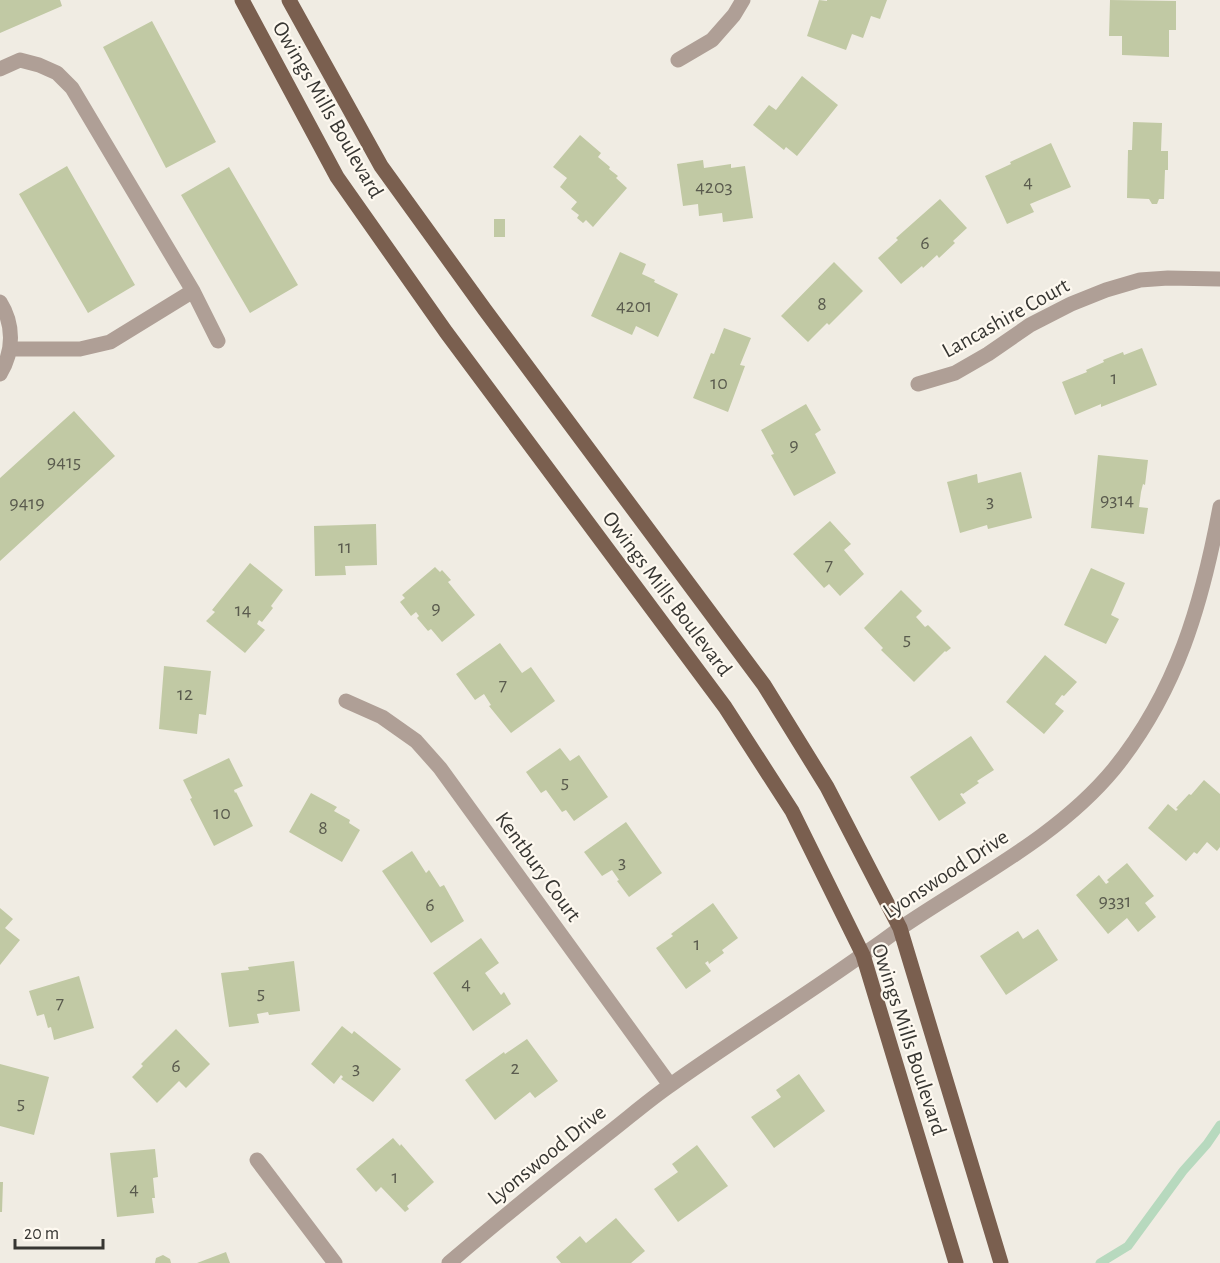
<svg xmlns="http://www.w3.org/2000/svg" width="1220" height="1263" viewBox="0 0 1220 1263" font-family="'Alegreya Sans',sans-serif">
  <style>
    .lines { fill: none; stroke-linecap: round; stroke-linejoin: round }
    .stream { stroke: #b7d9be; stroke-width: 9 }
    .building { fill: #c1c9a4 }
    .service { stroke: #af9f96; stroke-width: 15 }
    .minor { stroke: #af9f96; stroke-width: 15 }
    .primary { stroke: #7a5f4f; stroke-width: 15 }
    .labels { text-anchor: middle; stroke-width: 4.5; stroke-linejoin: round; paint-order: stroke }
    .number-label { font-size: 20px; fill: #5a5b4e }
    .street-label { font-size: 22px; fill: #373632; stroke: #fef9f0 }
  </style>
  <rect width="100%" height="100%" fill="#f0ece3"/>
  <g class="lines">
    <path class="stream" d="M1100 1263 1128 1246 1183 1171 1207 1144 1220 1125"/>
  </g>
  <path class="building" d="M0 0H60L62 6 0 33Z
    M819 0 827 1V0H887L880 19 871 16 863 38 852 34 846 50 807 36Z
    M1110 0 1176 1V30H1169V57L1122 55V36H1109Z
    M152 21 216 142 166 168 103 47Z
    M802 76 838 105 797 156 786 147 784 150 753 125 769 105 776 110Z
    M1133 122 1162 123 1161 151H1168V170H1165L1164 199H1159L1157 204H1152L1149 199 1127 198 1128 150H1132Z
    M580 135 601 153 598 157 610 167 609 169 618 176 616 178 627 188 593 227 586 220 583 223 577 218 579 215 571 209 577 202 560 187 567 178 553 167Z
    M1051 143 1071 187 1030 204 1034 212 1007 224 985 176 1011 164 1010 162Z
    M703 160 704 168 731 164V168L745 166 753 218 723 222 722 213 699 216 698 204 683 206 677 164Z
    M67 166 135 285 88 313 19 194Z
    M229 167 298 285 250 313 181 195Z
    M940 199 967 228 953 241 955 243 939 258 937 255 923 268 922 266 901 284 878 258 898 240 896 238Z
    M494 219H505V237H494Z
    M620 252 646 264 642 274 655 280 654 282 678 294 658 337 636 326 632 335 591 316Z
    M834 262 863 291 829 325 827 323 808 342 781 316Z
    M724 328 751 338 740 365 745 366 728 412 693 398 711 353 714 354Z
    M1142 348 1157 385 1101 407V404L1075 415 1062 382 1087 372 1086 370 1104 362 1103 360 1123 352 1124 355Z
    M806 404 821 430 815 434 836 473 794 496 771 455 774 454 761 430Z
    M74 411 115 456 0 561V478Z
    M1098 455 1148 460 1145 485 1143 484 1141 492 1139 507 1148 508 1144 534 1091 528Z
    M1021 472 1032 518 988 529 987 525 960 533 947 482 977 474 978 483Z
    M830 521 851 544 844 550 864 574 840 596 829 584 824 588 793 554Z
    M376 524 377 565 345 566 346 575 315 576 314 526Z
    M250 563 283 590 271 606 273 608 262 622 259 620 257 624 265 630 245 653 206 621 215 612 212 610Z
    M435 567 440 572 442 570 451 580 448 582 475 615 442 642 431 629 428 631 417 618 419 616 416 612 411 616 400 602 405 598 402 595Z
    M1091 568 1125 583 1111 615 1119 619 1106 644 1064 625Z
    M901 590 922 611 916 617 925 627 928 625 951 648 946 652 945 651 914 682 881 650 883 648 864 628Z
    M500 643 522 673 531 667 555 701 511 733 489 706 491 705 484 694 475 700 456 674Z
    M1045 655 1077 682 1064 696 1062 695 1055 704 1064 711 1044 734 1006 702Z
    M164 666 211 671 206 715 199 714 197 734 159 729Z
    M971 736 994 770 977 781 979 783 963 794 962 793 960 794 966 803 939 821 910 777Z
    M560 748 570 761 579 755 608 797 574 821 566 810 562 812 546 790 541 793 526 772Z
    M229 758 243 786 234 790 235 793 236 792 253 826 214 846 190 799 192 798 183 780Z
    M1204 780 1220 794V847L1217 851 1207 842 1197 854 1194 852 1186 861 1148 828 1168 804 1176 811 1178 809 1176 808 1189 794 1191 795Z
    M311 793 337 807 334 811 350 820 349 823 360 830 342 862 289 832Z
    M626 822 662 873 629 897 617 881 619 880 612 870 602 876 584 852Z
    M412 851 426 873 429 870 440 887 444 885 464 921 431 943 382 871Z
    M1127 863 1154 896 1145 903 1156 917 1138 932 1127 918 1108 934 1076 895 1099 875 1106 884 1109 882 1107 880Z
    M713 903 738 938 722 950 724 953 709 964 708 961 705 963 711 971 686 989 656 948 673 936 671 934Z
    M0 908 13 919 5 928 20 940 0 965Z
    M1038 929 1058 960 1006 995 980 956 1018 931 1023 939Z
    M481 938 499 963 485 973 501 995 504 992 511 1004 473 1031 433 973Z
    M294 961 300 1011 269 1015 268 1012 257 1014 259 1023 229 1027 221 973 249 970 248 967Z
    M79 976 94 1028 54 1040 51 1027 48 1028 44 1014 37 1016 29 991Z
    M342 1026 352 1034 354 1031 401 1069 373 1102 341 1079 343 1077 341 1075 334 1084 311 1064Z
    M176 1029 210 1064 186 1088 179 1081 157 1103 132 1077 143 1066 141 1064Z
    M527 1039 558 1081 535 1098 530 1092 495 1120 465 1080 504 1052 505 1054Z
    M0 1064 49 1077 34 1135 0 1126Z
    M799 1074 825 1111 774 1148 751 1117 781 1097 776 1090Z
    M393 1138 400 1146 401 1144 434 1182 407 1206 409 1209 405 1212 381 1187 376 1192 356 1169Z
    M697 1145 728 1186 678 1222 654 1189 678 1172 672 1164Z
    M155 1149 158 1177 153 1178 155 1198H152L154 1213 117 1217 110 1153Z
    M0 1182H3L2 1212H0Z
    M616 1218 645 1251 631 1263H561L556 1257 580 1236 586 1243Z
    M226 1252 230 1263H197Z
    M163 1255 170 1259 171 1263H155L156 1258Z"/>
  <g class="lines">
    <path class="service" d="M0 69 20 60 39 65 57 73 72 88 193 291 218 341
      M10 349H80L110 342 193 291"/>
    <path class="minor" d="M678 60 712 40 734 15 743 0
      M0 302C14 324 14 351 0 374
      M918 384 955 373 988 354 1030 325 1071 304 1106 290 1140 280 1168 278 1220 279
      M346 701 382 717 416 741 440 768 670 1085
      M257 1160 335 1263
      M449 1263C499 1220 550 1179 601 1139 625 1121 647 1101 672 1084 734 1040 800 999 862 955 875 947 887 938 899 929 972 879 1057 838 1114 769 1177 691 1202 604 1220 507"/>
    <path class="primary" d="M242 0 337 177 446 332 725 707 792 811 863 955 956 1263
      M289 0 381 166 485 310 764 685 827 787 900 928 1001 1263"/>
  </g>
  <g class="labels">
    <g class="number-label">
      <text x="1028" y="188">4</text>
      <text x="714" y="193">4203</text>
      <text x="925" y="249">6</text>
      <text x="822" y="310">8</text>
      <text x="634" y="312">4201</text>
      <text x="1114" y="384">1</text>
      <text x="719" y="389">10</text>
      <text x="794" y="451">9</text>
      <text x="64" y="468">9415</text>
      <text x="1117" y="506">9314</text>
      <text x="990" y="507">3</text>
      <text x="27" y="509">9419</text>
      <text x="345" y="553">11</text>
      <text x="829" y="571">7</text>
      <text x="436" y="614">9</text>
      <text x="243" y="616">14</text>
      <text x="907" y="645">5</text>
      <text x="503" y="691">7</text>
      <text x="185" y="700">12</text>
      <text x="565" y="788">5</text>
      <text x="222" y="819">10</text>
      <text x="323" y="834">8</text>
      <text x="622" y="868">3</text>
      <text x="1115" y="907">9331</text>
      <text x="430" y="911">6</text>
      <text x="697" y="950">1</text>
      <text x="466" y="990">4</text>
      <text x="261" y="999">5</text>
      <text x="60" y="1009">7</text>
      <text x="176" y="1072">6</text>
      <text x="356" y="1074">3</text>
      <text x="515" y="1074">2</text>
      <text x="21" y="1109">5</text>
      <text x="395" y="1183">1</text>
      <text x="134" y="1195">4</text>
    </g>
    <g class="street-label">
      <text transform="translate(329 109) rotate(60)" y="8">Owings Mills Boulevard</text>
      <text transform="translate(1005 317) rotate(-29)" y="8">Lancashire Court</text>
      <text transform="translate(668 593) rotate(53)" y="8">Owings Mills Boulevard</text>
      <text transform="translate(539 866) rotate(54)" y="8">Kentbury Court</text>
      <text transform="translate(945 873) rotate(-33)" y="8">Lyonswood Drive</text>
      <text transform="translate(910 1039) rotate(72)" y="8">Owings Mills Boulevard</text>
      <text transform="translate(546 1154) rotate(-39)" y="8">Lyonswood Drive</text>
    </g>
  </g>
  <path d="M15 1239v9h88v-9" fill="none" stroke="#373632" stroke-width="3"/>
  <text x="24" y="1239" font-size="18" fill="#373632" stroke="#fef9f0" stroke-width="4.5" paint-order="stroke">20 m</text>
</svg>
